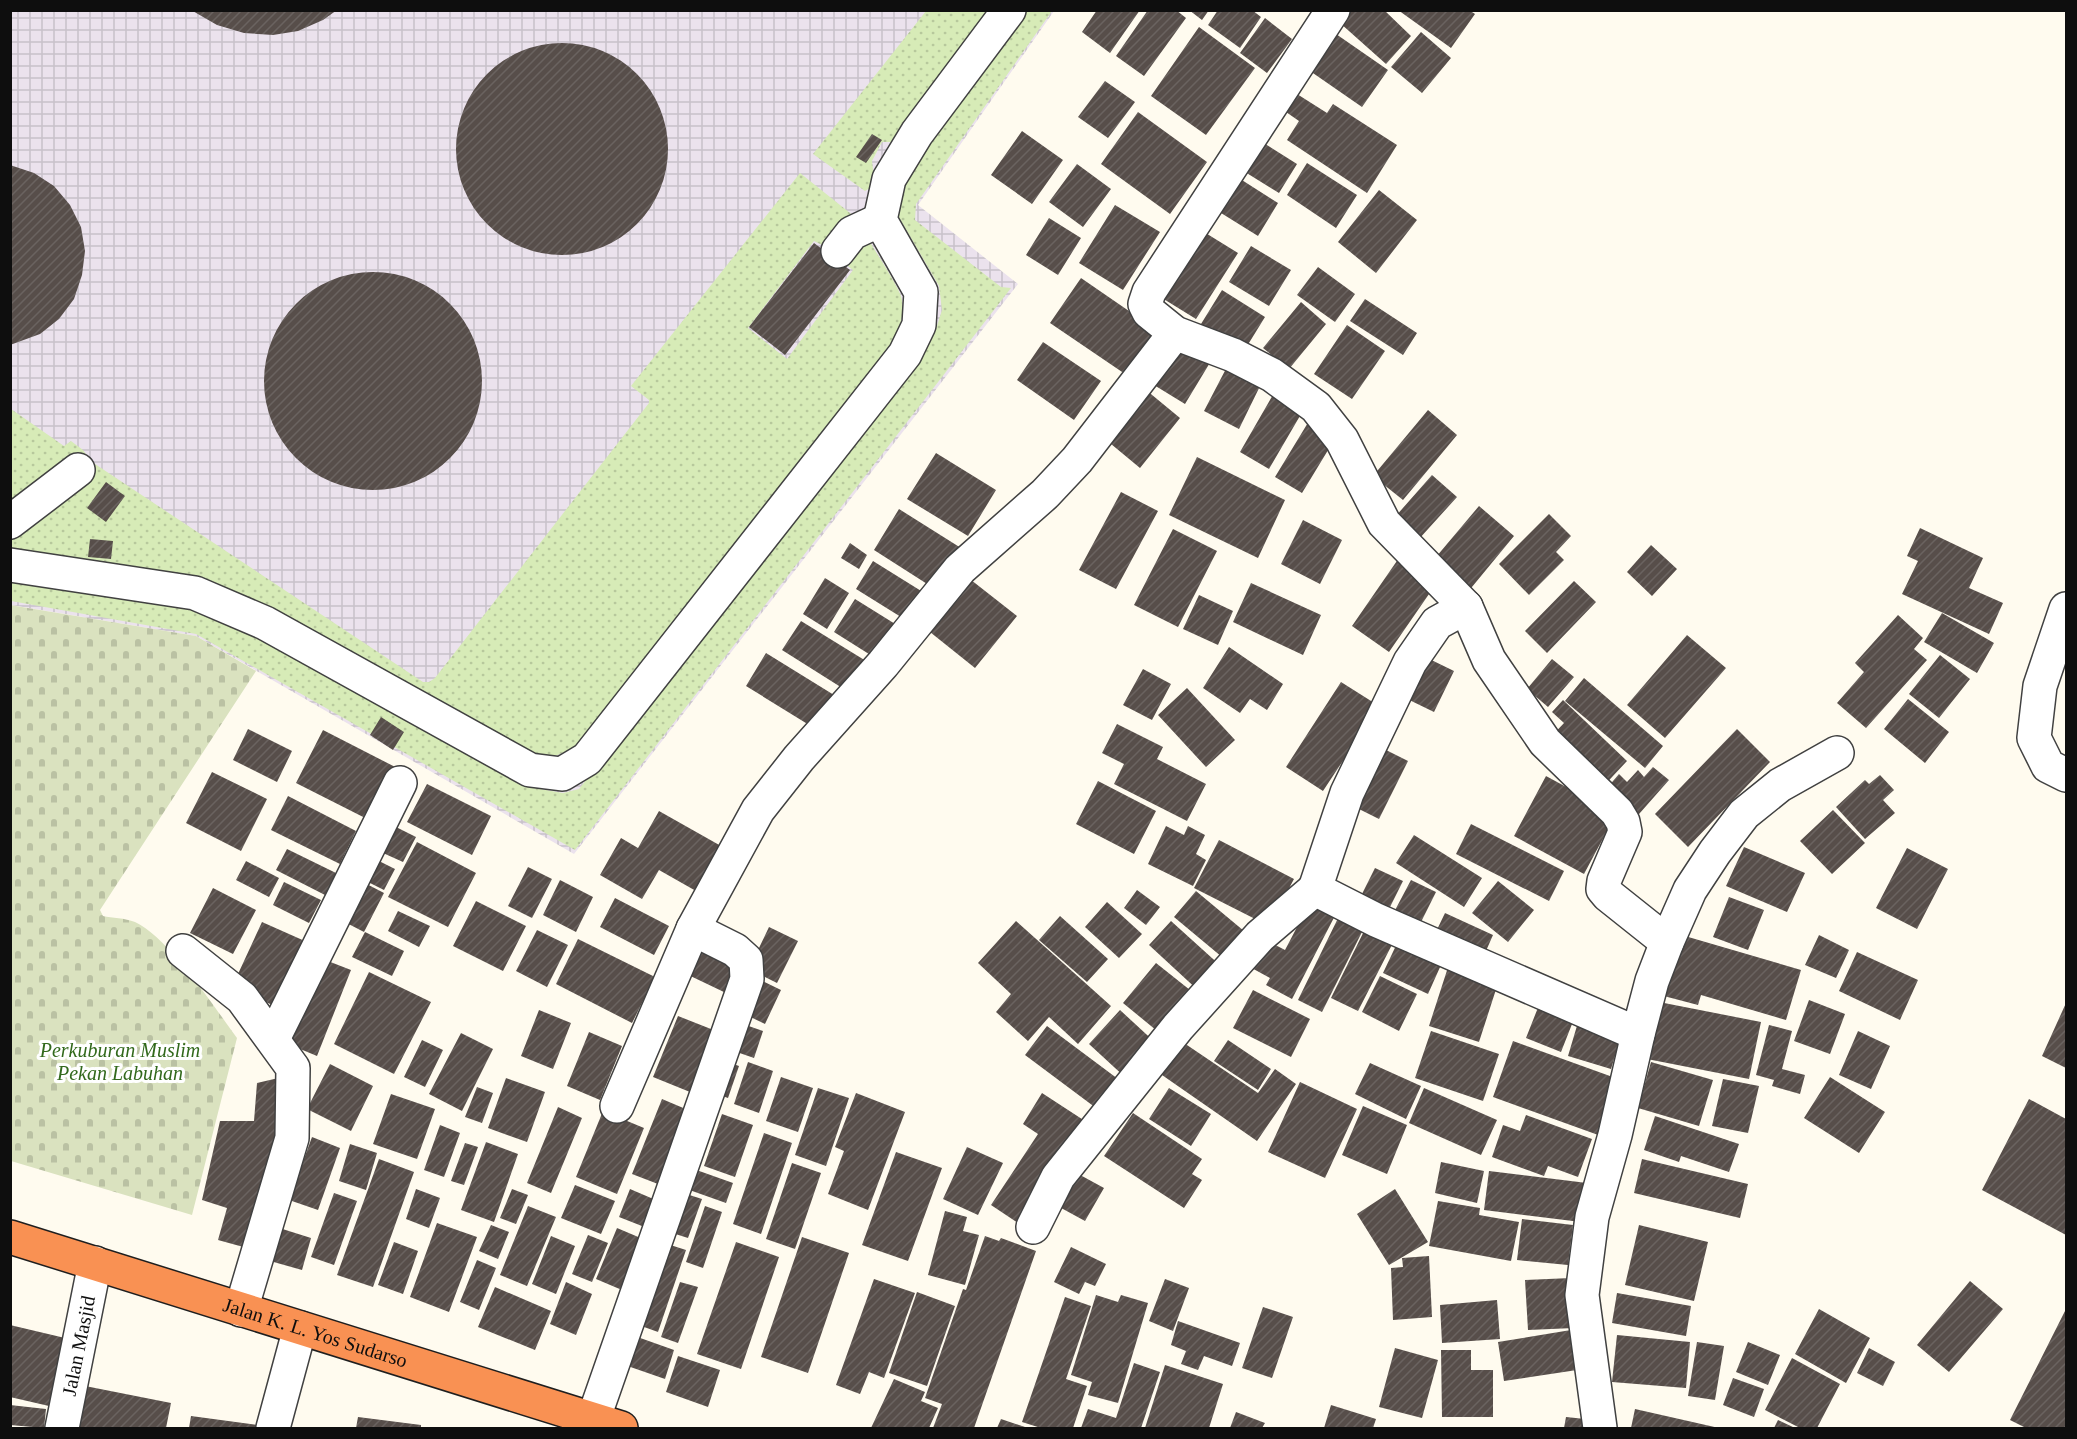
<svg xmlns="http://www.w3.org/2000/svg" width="2077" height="1439" viewBox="0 0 2077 1439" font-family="'Times New Roman',serif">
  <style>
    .industrial { fill: url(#industrial-grid) }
    .grass { fill: url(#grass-dots) }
    .cemetery { fill: url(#cemetery-stones) }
    .building { fill: url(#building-hatch) }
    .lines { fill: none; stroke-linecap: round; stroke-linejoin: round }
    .minor-casing { stroke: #414141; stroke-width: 36 }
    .highway-casing { stroke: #1f1f1f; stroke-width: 36 }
    .minor { stroke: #fff; stroke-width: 33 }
    .highway { stroke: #f99153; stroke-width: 33 }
    .labels { text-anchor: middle; stroke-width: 6; stroke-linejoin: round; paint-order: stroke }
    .park-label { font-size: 20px; font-style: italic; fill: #32691c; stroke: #fff }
    .street-label { font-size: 20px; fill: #0e0e0e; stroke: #fff }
  </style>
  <defs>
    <pattern id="industrial-grid" width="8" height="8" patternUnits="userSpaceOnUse" patternTransform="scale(1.5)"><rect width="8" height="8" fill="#ebe2ed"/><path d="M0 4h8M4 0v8" fill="none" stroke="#c8c1ca"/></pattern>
    <pattern id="grass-dots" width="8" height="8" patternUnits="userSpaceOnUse" patternTransform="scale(1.5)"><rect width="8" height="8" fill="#d7ebb7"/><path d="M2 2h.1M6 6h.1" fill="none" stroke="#b7c89c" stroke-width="1.8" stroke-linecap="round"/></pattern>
    <pattern id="cemetery-stones" width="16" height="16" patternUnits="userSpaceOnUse" patternTransform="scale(1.5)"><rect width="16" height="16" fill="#dae2bf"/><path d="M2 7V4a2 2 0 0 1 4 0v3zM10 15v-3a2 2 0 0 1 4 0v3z" fill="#bac1a3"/></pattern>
    <pattern id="building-hatch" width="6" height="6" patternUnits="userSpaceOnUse" patternTransform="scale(1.5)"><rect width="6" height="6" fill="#574e4a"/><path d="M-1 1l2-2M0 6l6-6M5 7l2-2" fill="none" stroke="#6a6360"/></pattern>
  </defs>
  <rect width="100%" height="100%" fill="#fffbef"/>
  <path class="industrial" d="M10 11H1054L918 205 1018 284 574 854 196 636 11 605Z"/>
  <path class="grass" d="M926 11H996L899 142H882L872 161 875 185 865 191 813 154Z
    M1021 11H1052L916 204 915 220 1001 287 1011 288 575 850 196 634 11 601 10 576 192 604 293 649 535 788 563 793 579 789 935 332 942 310 939 286 897 214 896 195 939 120Z
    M800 173 855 217 824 246 814 241 748 328 787 359 853 270 842 262 856 246 870 242C877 254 901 290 902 300 906 327 888 353 877 376L574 748 548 759H534L282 617 11 554V409L64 446 71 441 83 450 92 462 423 682H429L435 678 649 403V400L631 386Z"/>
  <path class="cemetery" d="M10 605 196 636 256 671 100 910 103 916C112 918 125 918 135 922 168 937 215 1008 237 1038L192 1215 11 1161Z"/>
  <path class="building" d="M191 10H337L323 20 298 31 273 35 244 33 217 25Z
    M1097 10H1140L1110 53 1082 32Z
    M1148 10H1176L1186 18 1144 76 1116 56Z
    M1189 10H1209L1202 20Z
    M1218 10H1252L1261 17 1240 48 1208 25Z
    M1351 10H1384L1411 36 1386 64 1340 23Z
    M1398 10H1469L1475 14 1451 48Z
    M1265 18 1292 39 1267 73 1240 53Z
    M1199 27 1255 68 1206 135 1151 96Z
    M1421 32 1451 58 1422 93 1391 67Z
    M1336 34 1388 70 1362 107 1310 71Z
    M456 149a106 106 0 1 1 212 0a106 106 0 1 1-212 0Z
    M1105 81 1135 102 1108 138 1078 117Z
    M1297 94 1327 113 1333 104 1397 145 1367 193 1287 140 1299 121 1286 112Z
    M1138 112 1207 162 1170 214 1101 164Z
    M1022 131 1063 160 1032 204 991 175Z
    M872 134 882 140 866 163 856 157Z
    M1256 138 1297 164 1279 193 1237 167Z
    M1307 163 1357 195 1336 228 1287 195Z
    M1077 164 1111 189 1083 227 1049 202Z
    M10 165 34 173 54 186 70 205 81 227 85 251 82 275 74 299 59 319 40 334 10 345Z
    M1234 175 1278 203 1258 236 1213 208Z
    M1379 190 1417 220 1376 273 1338 242Z
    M1115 205 1160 232 1123 290 1079 263Z
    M1049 218 1081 238 1058 275 1026 255Z
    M1204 232 1238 253 1196 319 1162 298Z
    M814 243 850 270 785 355 749 327Z
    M1251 246 1291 270 1269 306 1229 282Z
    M1318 267 1355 294 1335 322 1297 295Z
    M264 381a109 109 0 1 1 218 0a109 109 0 1 1-218 0Z
    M1081 278 1158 331 1128 376 1050 323Z
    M1222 290 1265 317 1244 351 1201 324Z
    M1365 299 1417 333 1403 355 1350 321Z
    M1301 302 1326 324 1289 369 1263 348Z
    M1347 325 1385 351 1352 399 1314 374Z
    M1043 342 1101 381 1074 420 1017 380Z
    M1181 342 1211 361 1185 404 1154 385Z
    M1229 363 1263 380 1239 429 1204 411Z
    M1140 385 1180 418 1140 468 1099 434Z
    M1274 393 1304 409 1269 469 1240 452Z
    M1428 410 1457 435 1403 500 1373 476Z
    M1309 421 1336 437 1302 493 1275 477Z
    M936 453 996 490 968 536 907 499Z
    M1197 457 1285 500 1258 558 1169 515Z
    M1432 475 1457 497 1419 539 1395 517Z
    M106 482 125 496 106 522 87 508Z
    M1121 492 1158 511 1116 589 1079 570Z
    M1479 506 1514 536 1467 593 1431 563Z
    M899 509 961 548 935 589 874 550Z
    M1549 514 1571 536 1556 552 1564 560 1529 595 1499 564Z
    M1303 520 1342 540 1320 584 1281 564Z
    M1920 528 1983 558 1969 588 2003 603 1989 634 1902 594 1918 561 1907 556Z
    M1173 529 1217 551 1178 627 1134 605Z
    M90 539 113 541 111 559 88 557Z
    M850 543 867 555 859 569 841 558Z
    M1651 545 1677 569 1652 596 1627 572Z
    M1401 555 1438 581 1389 652 1352 626Z
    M873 561 926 594 909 622 856 589Z
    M966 576 1017 616 975 668 925 628Z
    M825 578 849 593 827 629 803 614Z
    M1574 581 1596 602 1547 653 1525 631Z
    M1251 583 1321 615 1303 655 1233 622Z
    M1199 595 1233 611 1218 645 1183 629Z
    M855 599 900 627 880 661 834 632Z
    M1942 613 1994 643 1977 673 1924 642Z
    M1898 615 1923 638 1914 649 1927 660 1866 728 1837 703 1864 672 1855 663Z
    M801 621 866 661 847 691 782 650Z
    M1687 635 1726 668 1665 738 1627 705Z
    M1229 647 1283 684 1267 710 1250 699 1240 713 1203 688Z
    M766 653 834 695 814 728 746 686Z
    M1417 653 1454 671 1434 712 1397 694Z
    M1940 655 1970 679 1939 718 1909 694Z
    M1552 659 1574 677 1548 707 1527 689Z
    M1143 669 1171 684 1152 720 1123 705Z
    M1584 678 1663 746 1645 768 1565 701Z
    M1341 682 1379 706 1323 791 1286 767Z
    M1187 688 1235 740 1206 767 1158 715Z
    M1908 699 1949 732 1925 763 1884 729Z
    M1563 700 1627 761 1598 792 1546 742 1564 723 1552 712Z
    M381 717 404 732 393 750 370 735Z
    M1117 724 1163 747 1157 759 1206 784 1187 821 1114 784 1124 764 1102 753Z
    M248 729 292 751 277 782 233 760Z
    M1737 729 1770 762 1688 847 1655 814Z
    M323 730 403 771 377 824 296 783Z
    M1374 744 1408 761 1379 819 1345 802Z
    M1653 767 1669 780 1632 822 1601 795 1619 774 1627 782 1638 770 1644 777Z
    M212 772 267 799 241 851 186 823Z
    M1880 775 1894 790 1883 800 1895 813 1865 839 1836 807 1865 780 1869 784Z
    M1546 776 1616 814 1584 874 1514 836Z
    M1098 781 1156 811 1134 854 1076 824Z
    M427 784 491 816 472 855 407 822Z
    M288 796 356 831 340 864 271 830Z
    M1833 810 1865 843 1832 874 1800 841Z
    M659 811 721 846 696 891 659 870 642 899 600 875 621 838 638 848Z
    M1471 824 1564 871 1549 901 1456 854Z
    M1166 826 1184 835 1188 826 1205 835 1196 854 1206 860 1193 886 1148 864Z
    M396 827 416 837 403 862 383 853Z
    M1414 835 1482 878 1464 907 1396 863Z
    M1219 840 1294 879 1269 926 1194 888Z
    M417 842 476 873 448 927 388 897Z
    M1744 847 1805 873 1787 912 1726 886Z
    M1907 848 1948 869 1917 929 1876 908Z
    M287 849 336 873 325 895 276 870Z
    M367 855 395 869 384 890 356 876Z
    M246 861 279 878 269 897 236 880Z
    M528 867 552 879 532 918 508 906Z
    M1375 868 1403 881 1385 917 1357 904Z
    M357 879 384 893 364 932 337 918Z
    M560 880 593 897 576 932 543 915Z
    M1411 880 1436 892 1418 928 1393 914Z
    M1498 881 1534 910 1508 942 1472 913Z
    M284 882 321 900 309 923 273 905Z
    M213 888 256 910 233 954 190 933Z
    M1137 890 1160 907 1146 925 1124 908Z
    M1196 891 1250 936 1228 962 1174 917Z
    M1316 891 1341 904 1292 999 1266 985 1270 978 1248 966 1262 938 1285 950Z
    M1729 897 1764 910 1748 950 1713 937Z
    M615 898 669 926 654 955 600 927Z
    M476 901 526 926 503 971 453 946Z
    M1107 902 1142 934 1119 958 1085 927Z
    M1343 908 1368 920 1322 1012 1298 1000Z
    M398 911 430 926 419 947 388 931Z
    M1445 913 1493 935 1482 960 1433 938Z
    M1060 916 1108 959 1087 982 1039 940Z
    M1016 921 1111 1006 1078 1044 1049 1017 1028 1041 996 1012 1011 994 978 963Z
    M1171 921 1223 968 1201 993 1149 945Z
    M1369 921 1397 935 1358 1011 1331 998Z
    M262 922 307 942 277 1007 232 987Z
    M769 927 798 941 777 983 749 969Z
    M537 930 568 945 547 987 516 971Z
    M365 932 404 951 392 976 352 957Z
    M1678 934 1801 970 1786 1020 1701 995 1698 1005 1660 995Z
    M1401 935 1445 956 1428 994 1383 973Z
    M1819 935 1849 950 1836 978 1805 965Z
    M696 938 742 960 726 993 680 971Z
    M578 939 655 977 632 1023 556 984Z
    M1857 952 1918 980 1900 1020 1839 991Z
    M315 956 351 970 317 1056 281 1041Z
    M1451 958 1501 974 1479 1042 1429 1026Z
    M1156 963 1195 994 1162 1035 1123 1003Z
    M369 972 431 1002 394 1074 334 1044Z
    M1380 976 1417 994 1399 1031 1362 1012Z
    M754 977 781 990 765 1024 738 1011Z
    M1253 990 1310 1019 1291 1057 1233 1028Z
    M1809 1000 1845 1014 1830 1054 1794 1041Z
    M1659 1002 1761 1022 1749 1079 1647 1059Z
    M2066 1003V1068L2042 1056Z
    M1539 1005 1574 1019 1561 1052 1526 1038Z
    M539 1010 571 1023 553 1069 521 1056Z
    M1120 1010 1159 1046 1127 1079 1089 1044Z
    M678 1016 716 1031 690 1092 653 1077Z
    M1579 1019 1622 1033 1611 1069 1568 1056Z
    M737 1022 763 1031 754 1058 728 1049Z
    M1769 1025 1792 1031 1782 1069 1805 1075 1800 1094 1772 1086 1774 1080 1756 1075Z
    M1047 1026 1118 1079 1096 1108 1025 1055Z
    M1431 1031 1499 1054 1483 1101 1415 1078Z
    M1858 1031 1890 1046 1871 1089 1839 1075Z
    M589 1032 622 1046 600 1100 567 1086Z
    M461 1033 493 1049 462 1111 429 1094Z
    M422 1040 443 1050 425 1087 404 1077Z
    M1228 1040 1271 1069 1258 1090 1214 1061Z
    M1513 1041 1621 1080 1601 1136 1493 1097Z
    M1184 1043 1258 1093 1275 1069 1296 1084 1257 1141 1162 1075Z
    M722 1060 739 1066 728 1098 711 1092Z
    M748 1062 773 1071 759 1113 734 1104Z
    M1651 1062 1713 1080 1699 1126 1638 1108Z
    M1370 1063 1421 1086 1406 1119 1355 1094Z
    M330 1064 373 1086 351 1131 307 1109Z
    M287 1076 286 1128 247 1248 218 1240 227 1208 202 1200 220 1121H254L257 1083Z
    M781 1077 813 1088 798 1132 766 1121Z
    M1830 1077 1885 1112 1859 1153 1804 1118Z
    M506 1078 545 1092 527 1142 488 1128Z
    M1723 1079 1759 1086 1748 1133 1712 1126Z
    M1300 1082 1357 1109 1325 1178 1268 1152Z
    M477 1087 493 1093 482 1123 465 1117Z
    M818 1088 849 1098 826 1166 795 1155Z
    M1169 1088 1211 1114 1191 1146 1149 1119Z
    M1424 1088 1497 1120 1481 1155 1409 1123Z
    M856 1093 905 1112 868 1210 828 1194 844 1151 835 1147Z
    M1042 1093 1088 1123 1021 1225 991 1205 1038 1134 1023 1124Z
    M391 1094 435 1109 417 1159 373 1144Z
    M662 1099 688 1110 658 1184 632 1174Z
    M2029 1099 2066 1119V1235L1982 1190Z
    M1363 1106 1407 1125 1387 1174 1342 1155Z
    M558 1107 582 1118 551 1193 527 1183Z
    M603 1111 644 1128 617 1194 576 1177Z
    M1133 1113 1202 1159 1192 1174 1202 1180 1184 1208 1104 1156Z
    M722 1114 753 1125 735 1177 704 1166Z
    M1526 1115 1592 1139 1578 1177 1548 1166 1544 1176 1492 1157 1503 1125 1520 1131Z
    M1655 1116 1739 1144 1729 1172 1681 1156 1679 1162 1644 1150Z
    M440 1125 460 1133 444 1177 424 1170Z
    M764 1133 792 1143 761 1234 733 1224Z
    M312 1137 340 1148 318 1210 289 1200Z
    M486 1142 518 1154 494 1222 461 1210Z
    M465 1143 478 1147 464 1185 451 1181Z
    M350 1144 377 1153 366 1190 339 1181Z
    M967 1147 1003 1163 978 1215 943 1199Z
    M896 1152 942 1168 908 1261 862 1245Z
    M379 1159 414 1172 373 1287 337 1275Z
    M1642 1159 1748 1184 1740 1218 1634 1193Z
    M1441 1162 1484 1171 1477 1203 1435 1193Z
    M792 1163 821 1173 795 1249 766 1239Z
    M688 1167 733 1183 726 1203 681 1187Z
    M1071 1170 1104 1188 1085 1221 1052 1203Z
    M1489 1171 1587 1183 1581 1222 1484 1210Z
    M575 1185 615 1201 601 1234 561 1218Z
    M416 1189 440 1198 429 1228 406 1219Z
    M512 1189 528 1195 516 1224 500 1218Z
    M630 1189 658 1201 647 1228 619 1217Z
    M1395 1189 1428 1242 1389 1265 1357 1214Z
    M680 1192 702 1199 688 1238 666 1231Z
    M334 1193 357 1201 334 1265 311 1257Z
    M1438 1201 1480 1208 1479 1215 1519 1222 1511 1261 1429 1246Z
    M528 1206 556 1217 527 1286 500 1275Z
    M705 1206 722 1212 703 1268 686 1262Z
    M945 1211 967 1217 963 1231 979 1235 965 1285 928 1275Z
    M1522 1219 1573 1225 1568 1265 1517 1260Z
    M437 1223 477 1237 449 1312 410 1297Z
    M491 1225 509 1232 498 1259 479 1251Z
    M1639 1225 1708 1242 1694 1301 1625 1285Z
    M273 1226 311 1238 302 1270 263 1259Z
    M617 1228 643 1239 622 1290 596 1279Z
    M588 1235 608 1243 592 1282 572 1274Z
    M551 1236 575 1246 556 1294 532 1284Z
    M985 1236 999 1241 1001 1238 1036 1251 974 1428H933L942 1404 925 1398 963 1289 966 1290Z
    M802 1237 849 1253 808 1373 761 1357Z
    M394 1242 418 1251 403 1294 378 1285Z
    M661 1242 686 1250 658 1332 633 1323Z
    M736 1242 779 1257 741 1369 697 1354Z
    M1071 1247 1106 1264 1095 1286 1085 1282 1079 1294 1054 1282Z
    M1429 1256 1432 1317 1393 1320 1391 1268 1403 1267 1402 1258Z
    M477 1260 496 1268 479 1310 460 1302Z
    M1571 1278 1574 1328 1528 1330 1525 1280Z
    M874 1279 915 1293 884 1378 869 1372 860 1394 836 1385Z
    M1165 1279 1189 1288 1173 1331 1149 1321Z
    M1970 1281 2003 1309 1949 1372 1917 1345Z
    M566 1282 592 1294 576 1335 550 1324Z
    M680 1282 698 1287 678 1343 661 1337Z
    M495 1287 551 1311 535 1350 478 1327Z
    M917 1292 955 1306 927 1386 889 1373Z
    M1617 1293 1691 1306 1686 1336 1612 1323Z
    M1096 1295 1118 1302 1121 1295 1148 1303 1118 1403 1088 1395 1092 1382 1071 1375Z
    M1065 1297 1091 1306 1066 1379 1087 1386 1073 1428H1041L1022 1422Z
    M1497 1300 1500 1339 1442 1343 1440 1305Z
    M1263 1307 1293 1317 1272 1378 1242 1368Z
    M1819 1309 1870 1338 1846 1383 1795 1354Z
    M2066 1309V1428H2026L2010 1420Z
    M1178 1321 1240 1343 1232 1366 1204 1356 1198 1370 1181 1364 1186 1351 1171 1345Z
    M10 1325 65 1338 49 1406 10 1397Z
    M1571 1330 1577 1370 1504 1381 1498 1342Z
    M629 1334 674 1350 665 1379 619 1363Z
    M1617 1335 1690 1342 1686 1388 1612 1382Z
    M1697 1342 1724 1346 1715 1400 1688 1396Z
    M1748 1342 1780 1355 1768 1385 1736 1372Z
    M1395 1348 1438 1360 1422 1418 1379 1407Z
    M1869 1348 1895 1362 1883 1386 1857 1373Z
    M1441 1350H1471V1370H1493V1417H1442Z
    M678 1356 720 1370 708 1407 666 1392Z
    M1792 1358 1840 1384 1817 1428H1800L1765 1410Z
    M1134 1363 1160 1372 1141 1428H1081L1088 1409 1116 1418Z
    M1165 1365 1223 1384 1209 1428H1145Z
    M1733 1378 1764 1389 1754 1417 1723 1405Z
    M894 1379 925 1392 921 1401 938 1408 929 1428H871Z
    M75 1384 171 1403 166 1428H66Z
    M10 1405 46 1409 44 1428 10 1425Z
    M1331 1405 1376 1419 1373 1428H1324Z
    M1635 1409 1719 1428H1631Z
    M1236 1412 1265 1423 1262 1428H1230Z
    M191 1416 257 1425 256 1428H189Z
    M358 1417 421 1425V1428H356Z
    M1566 1417 1595 1420 1594 1428H1564Z
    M1001 1419 1028 1428H997Z
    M1778 1420 1795 1428H1774Z"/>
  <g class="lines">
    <defs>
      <g id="minor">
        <path d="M1333 10 1149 292 1145 304 1149 312 1175 333 1233 355 1272 375 1316 407 1342 440 1384 523 1466 607 1489 660 1545 742 1617 812 1623 822 1625 832 1604 881 1603 889 1608 895 1667 942"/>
        <path d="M838 251 852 233 880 220"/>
        <path d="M10 522 78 470"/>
        <path d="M10 565 195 593 265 623 530 770 562 774 587 759 905 354 919 325 921 292 880 220 889 179 917 133 1009 10"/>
        <path d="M1466 607 1437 623 1410 662 1347 793 1315 889 1376 920 1638 1034"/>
        <path d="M2066 609 2040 686 2034 738 2048 766 2066 775"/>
        <path d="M183 951 242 998 293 1068 292 1138 241 1310"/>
        <path d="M273 1039 400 783"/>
        <path d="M617 1106 693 929 758 810 799 758 883 664 960 569 1045 494 1077 460 1175 333"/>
        <path d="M1033 1227 1058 1177 1178 1027 1260 936 1315 889"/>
        <path d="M593 1420 747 979 746 960 735 950 693 929"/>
        <path id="s1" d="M62 1428 95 1263"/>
        <path d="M273 1428 300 1328"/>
        <path d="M1600 1428 1582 1295 1592 1217 1615 1135 1638 1034 1652 981 1667 942 1690 890 1715 852 1744 814 1780 785 1837 753"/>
      </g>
      <g id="highway">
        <path id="s2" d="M10 1237 621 1428"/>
      </g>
    </defs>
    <use href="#minor" class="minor-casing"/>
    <use href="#highway" class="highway-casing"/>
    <use href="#minor" class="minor"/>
    <use href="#highway" class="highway"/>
  </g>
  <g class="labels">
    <g class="park-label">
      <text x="120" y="1057">Perkuburan Muslim<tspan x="120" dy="23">Pekan Labuhan</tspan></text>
    </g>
    <g class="street-label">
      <text dy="7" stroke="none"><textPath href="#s2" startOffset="320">Jalan K. L. Yos Sudarso</textPath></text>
      <text dy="7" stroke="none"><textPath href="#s1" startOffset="84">Jalan Masjid</textPath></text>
    </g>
  </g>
  <rect width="2077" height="1439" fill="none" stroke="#0e0e0e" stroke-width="24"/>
</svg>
